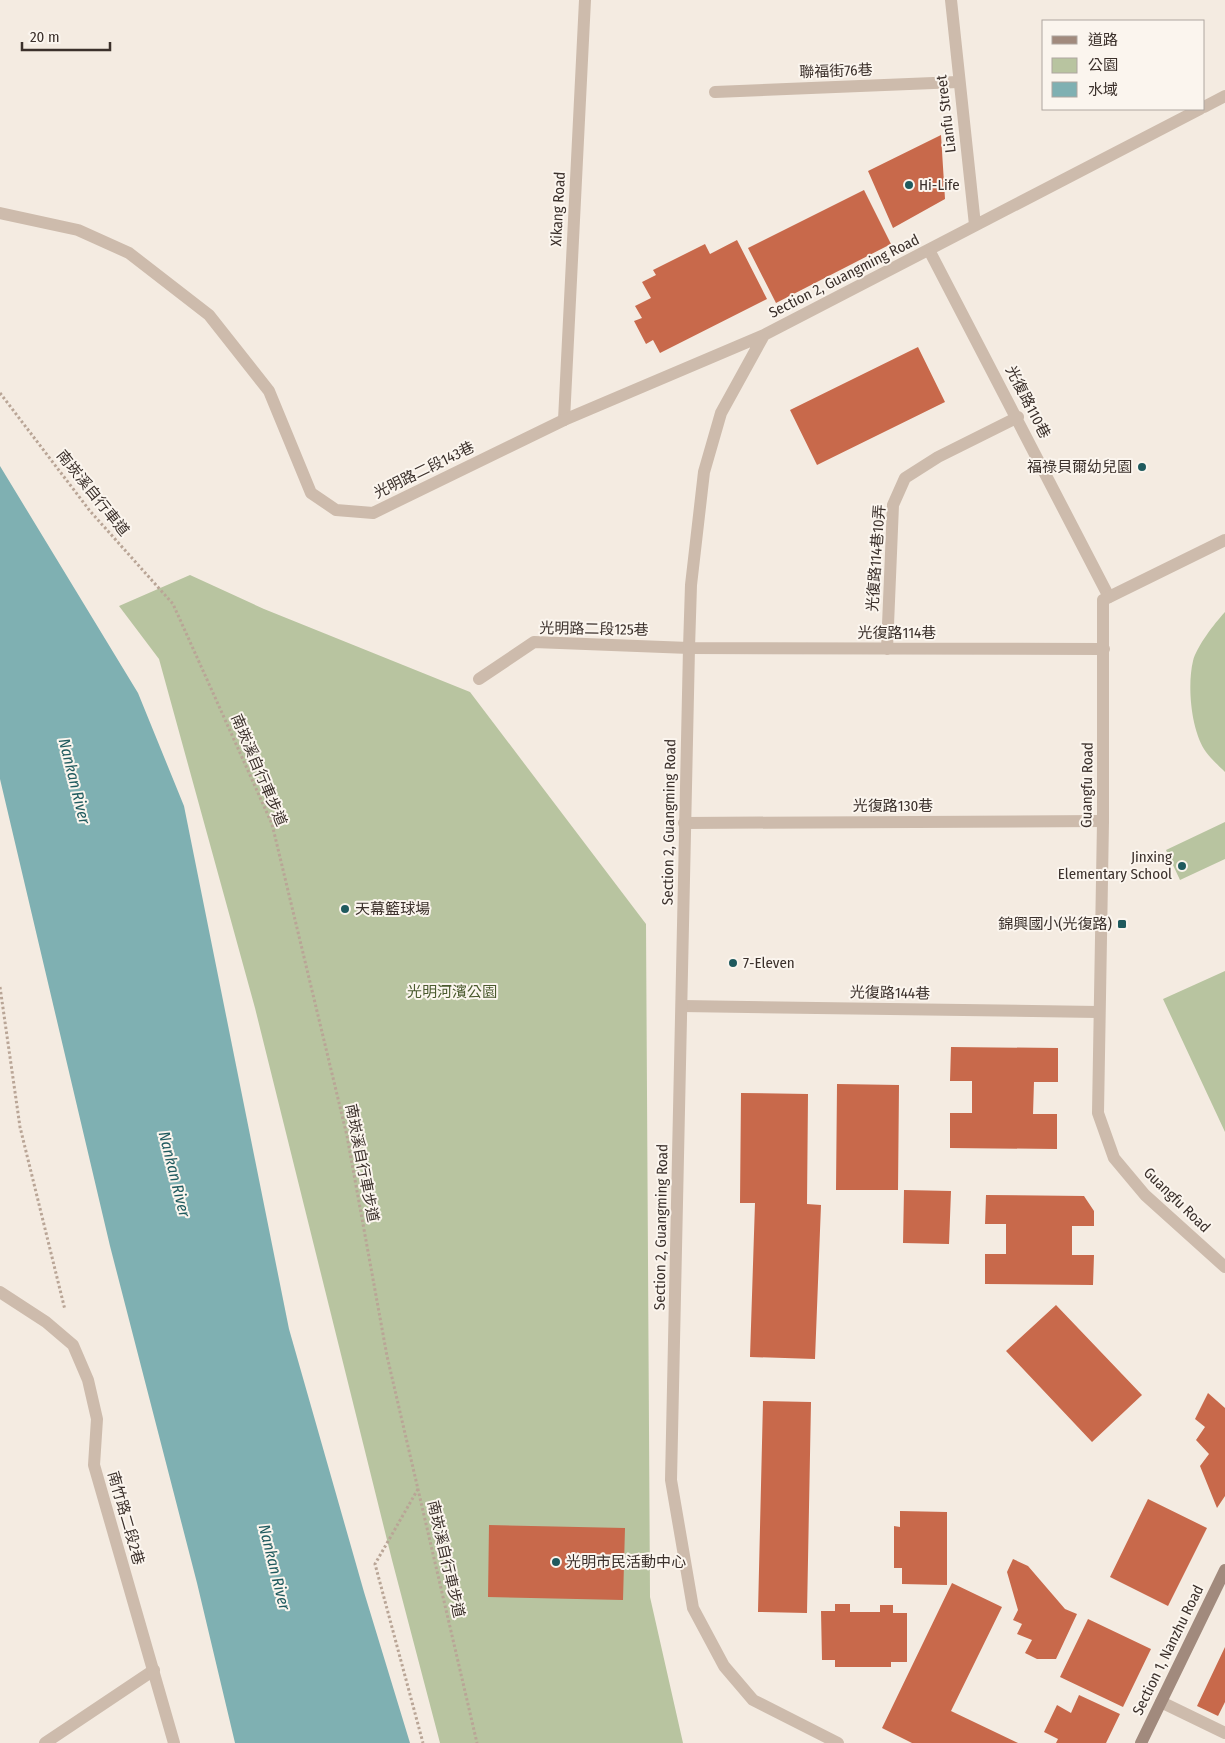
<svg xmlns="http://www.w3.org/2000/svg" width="1225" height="1743" viewBox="0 0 1225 1743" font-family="'Fira Sans Condensed','Noto Sans TC',sans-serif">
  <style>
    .green { fill: #b8c4a0 }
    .water { fill: #7fb0b2 }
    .building { fill: #c8694b }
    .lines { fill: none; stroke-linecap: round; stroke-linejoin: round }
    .path { stroke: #b9a596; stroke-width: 3; stroke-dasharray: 2.5 2.5; stroke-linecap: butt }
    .lane { stroke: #cdbbac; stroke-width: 12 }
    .street { stroke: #cdbbac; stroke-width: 12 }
    .secondary { stroke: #a18a7d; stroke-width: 12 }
    .poi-dot { fill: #1f5a5e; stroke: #fbf5ee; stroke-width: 2 }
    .labels { text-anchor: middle; stroke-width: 4; stroke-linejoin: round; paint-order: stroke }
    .street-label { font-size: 15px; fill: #3b302b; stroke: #fbf5ee }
    .poi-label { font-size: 15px; fill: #3b302b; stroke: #fbf5ee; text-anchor: start }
    .park-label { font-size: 15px; fill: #4a5a2e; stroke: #fbf5ee }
    .water-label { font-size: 16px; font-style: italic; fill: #1f5a5e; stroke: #fbf5ee }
  </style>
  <rect width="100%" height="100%" fill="#f4ebe1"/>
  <path class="green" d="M190 575 264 609 470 692 646 924 650 1597 683 1743H440L392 1560 255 1008 159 659 119 606Z
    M1225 612V772C1219 766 1211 759 1206 752 1191 731 1187 686 1193 661 1197 646 1214 624 1225 612Z
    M1225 822V859L1180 880 1166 850Z
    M1225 971V1132L1163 999Z"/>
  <path class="water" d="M0 466 138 693 184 806 289 1329 364 1592 410 1743H235L197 1583 110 1246 0 779Z"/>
  <path class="building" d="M941 135 945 199 893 228 868 171Z
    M864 190 891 244 776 303 748 248Z
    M737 240 767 299 660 353 653 340 646 344 634 321 642 318 635 306 651 298 642 282 656 275 653 270 705 244 710 254Z
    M918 347 945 402 817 465 790 410Z
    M951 1047 1058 1048V1082H1034L1033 1114H1057V1149L950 1148V1113H972V1081H950Z
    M837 1084 899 1085 898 1190H836Z
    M741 1093 808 1094 807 1204 821 1205 815 1359 750 1357 755 1203H740Z
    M904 1190 951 1191 949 1244 903 1243Z
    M986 1195 1084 1196 1094 1211V1226H1072V1255H1094L1093 1285 985 1284V1254H1006V1224H985Z
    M1056 1305 1142 1395 1092 1442 1006 1351Z
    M1208 1393 1225 1408V1496L1217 1508 1200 1466 1209 1454 1196 1440 1205 1427 1195 1419Z
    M763 1401 811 1402 807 1613 758 1612Z
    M1148 1499 1207 1528 1168 1606 1110 1577Z
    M900 1511 947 1512V1585L902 1584V1568H894V1526L900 1527Z
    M489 1525 625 1528 623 1600 488 1597Z
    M1013 1559 1028 1566 1065 1609 1077 1614 1056 1659H1037L1025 1653 1032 1640 1017 1634 1022 1624 1013 1620 1018 1610 1007 1572Z
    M952 1583 1002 1607 951 1711 1018 1743H912L882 1728Z
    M835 1604H850V1612H880V1605H893V1613H907V1662H891V1667H835V1660H822L821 1611H835Z
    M1088 1619 1151 1649 1123 1707 1060 1677Z
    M1225 1647V1702L1218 1716 1197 1706Z
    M1079 1695 1120 1714 1106 1743H1056L1058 1739 1044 1732 1057 1705 1071 1713Z"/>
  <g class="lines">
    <path class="path" d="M0 393 90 511 173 604 272 824 347 1136 387 1356 477 1743
      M0 987 20 1127 65 1310
      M418 1489 375 1564 423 1743"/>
    <path class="lane" d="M715 92 958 82
      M929 250 1109 597
      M564 420 585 0
      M887 649 893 505 905 478 938 457 1018 417
      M479 679 534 642 689 648 1104 649
      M684 823 1103 821
      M682 1006 1098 1012
      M1161 1702 1225 1733
      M45 1743 154 1670"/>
    <path class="street" d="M951 0 975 225
      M1204 107 1225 96
      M0 213 78 230 129 253 209 315 269 391 311 493 336 510 373 513 564 420 764 335
      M1225 540 1103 600V821L1098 1113 1114 1158 1145 1195 1225 1267
      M0 1292 46 1322 73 1345 88 1380 97 1419 94 1465 174 1743
      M838 1743 753 1700 724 1666 693 1608 671 1480 689 648 691 585 704 472 721 413 764 335 1200 109"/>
    <path class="secondary" d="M1141 1743 1225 1570"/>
  </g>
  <g class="poi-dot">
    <circle cx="909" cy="185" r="5"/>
    <circle cx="1142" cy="467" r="5"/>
    <circle cx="1182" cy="866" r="5"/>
    <circle cx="345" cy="909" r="5"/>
    <rect x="1117" y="919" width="10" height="10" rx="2.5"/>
    <circle cx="733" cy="963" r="5"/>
    <circle cx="556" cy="1562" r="5"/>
  </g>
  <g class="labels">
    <g class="street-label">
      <text transform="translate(836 71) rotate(-2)" y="5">聯福街76巷</text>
      <text transform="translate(946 114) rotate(-97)" y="5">Lianfu Street</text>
      <text transform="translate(558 209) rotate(-87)" y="5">Xikang Road</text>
      <text transform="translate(844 276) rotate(-27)" y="5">Section 2, Guangming Road</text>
      <text transform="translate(1028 402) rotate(63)" y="5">光復路110巷</text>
      <text transform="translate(424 470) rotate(-26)" y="5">光明路二段143巷</text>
      <text transform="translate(93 493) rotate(51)" y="5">南崁溪自行車道</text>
      <text transform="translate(876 558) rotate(-86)" y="5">光復路114巷10弄</text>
      <text transform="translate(594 629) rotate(1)" y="5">光明路二段125巷</text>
      <text x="897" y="638">光復路114巷</text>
      <text transform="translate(259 770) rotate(67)" y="5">南崁溪自行車步道</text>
      <text transform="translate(1087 785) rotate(-89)" y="5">Guangfu Road</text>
      <text x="893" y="811">光復路130巷</text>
      <text transform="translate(669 822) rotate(-89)" y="5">Section 2, Guangming Road</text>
      <text transform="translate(890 993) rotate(1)" y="5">光復路144巷</text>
      <text transform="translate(362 1163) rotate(79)" y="5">南崁溪自行車步道</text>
      <text transform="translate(1177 1200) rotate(44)" y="5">Guangfu Road</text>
      <text transform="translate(661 1227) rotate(-89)" y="5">Section 2, Guangming Road</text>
      <text transform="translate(126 1518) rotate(74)" y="5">南竹路二段2巷</text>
      <text transform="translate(446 1559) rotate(77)" y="5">南崁溪自行車步道</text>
      <text transform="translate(1168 1650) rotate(-64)" y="5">Section 1, Nanzhu Road</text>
    </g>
    <g class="poi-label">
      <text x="919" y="190">Hi-Life</text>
      <text x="1132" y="472" text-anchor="end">福祿貝爾幼兒園</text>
      <text x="1172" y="862" text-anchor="end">Jinxing<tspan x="1172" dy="17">Elementary School</tspan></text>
      <text x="355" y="914">天幕籃球場</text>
      <text x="1112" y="929" text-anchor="end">錦興國小(光復路)</text>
      <text x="743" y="968">7-Eleven</text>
      <text x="566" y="1567">光明市民活動中心</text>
    </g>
    <g class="park-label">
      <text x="452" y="997">光明河濱公園</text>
    </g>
    <g class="water-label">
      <text transform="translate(75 781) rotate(76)" y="6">Nankan River</text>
      <text transform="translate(175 1174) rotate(76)" y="6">Nankan River</text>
      <text transform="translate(275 1567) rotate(76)" y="6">Nankan River</text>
    </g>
  </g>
  <rect x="1042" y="20" width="162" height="90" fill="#fbf5ee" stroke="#aea6a0"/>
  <rect x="1052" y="36" width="25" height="8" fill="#a18a7d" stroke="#aea6a0"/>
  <text x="1088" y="45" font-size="15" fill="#3b302b">道路</text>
  <rect x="1052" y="58" width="25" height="15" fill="#b8c4a0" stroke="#aea6a0"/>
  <text x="1088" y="70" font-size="15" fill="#3b302b">公園</text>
  <rect x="1052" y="82" width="25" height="15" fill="#7fb0b2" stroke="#aea6a0"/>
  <text x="1088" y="95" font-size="15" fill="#3b302b">水域</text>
  <path d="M22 42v8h88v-8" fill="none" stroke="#3b302b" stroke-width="2.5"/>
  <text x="30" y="42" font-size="15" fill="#3b302b" stroke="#fbf5ee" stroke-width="4" paint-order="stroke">20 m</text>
</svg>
